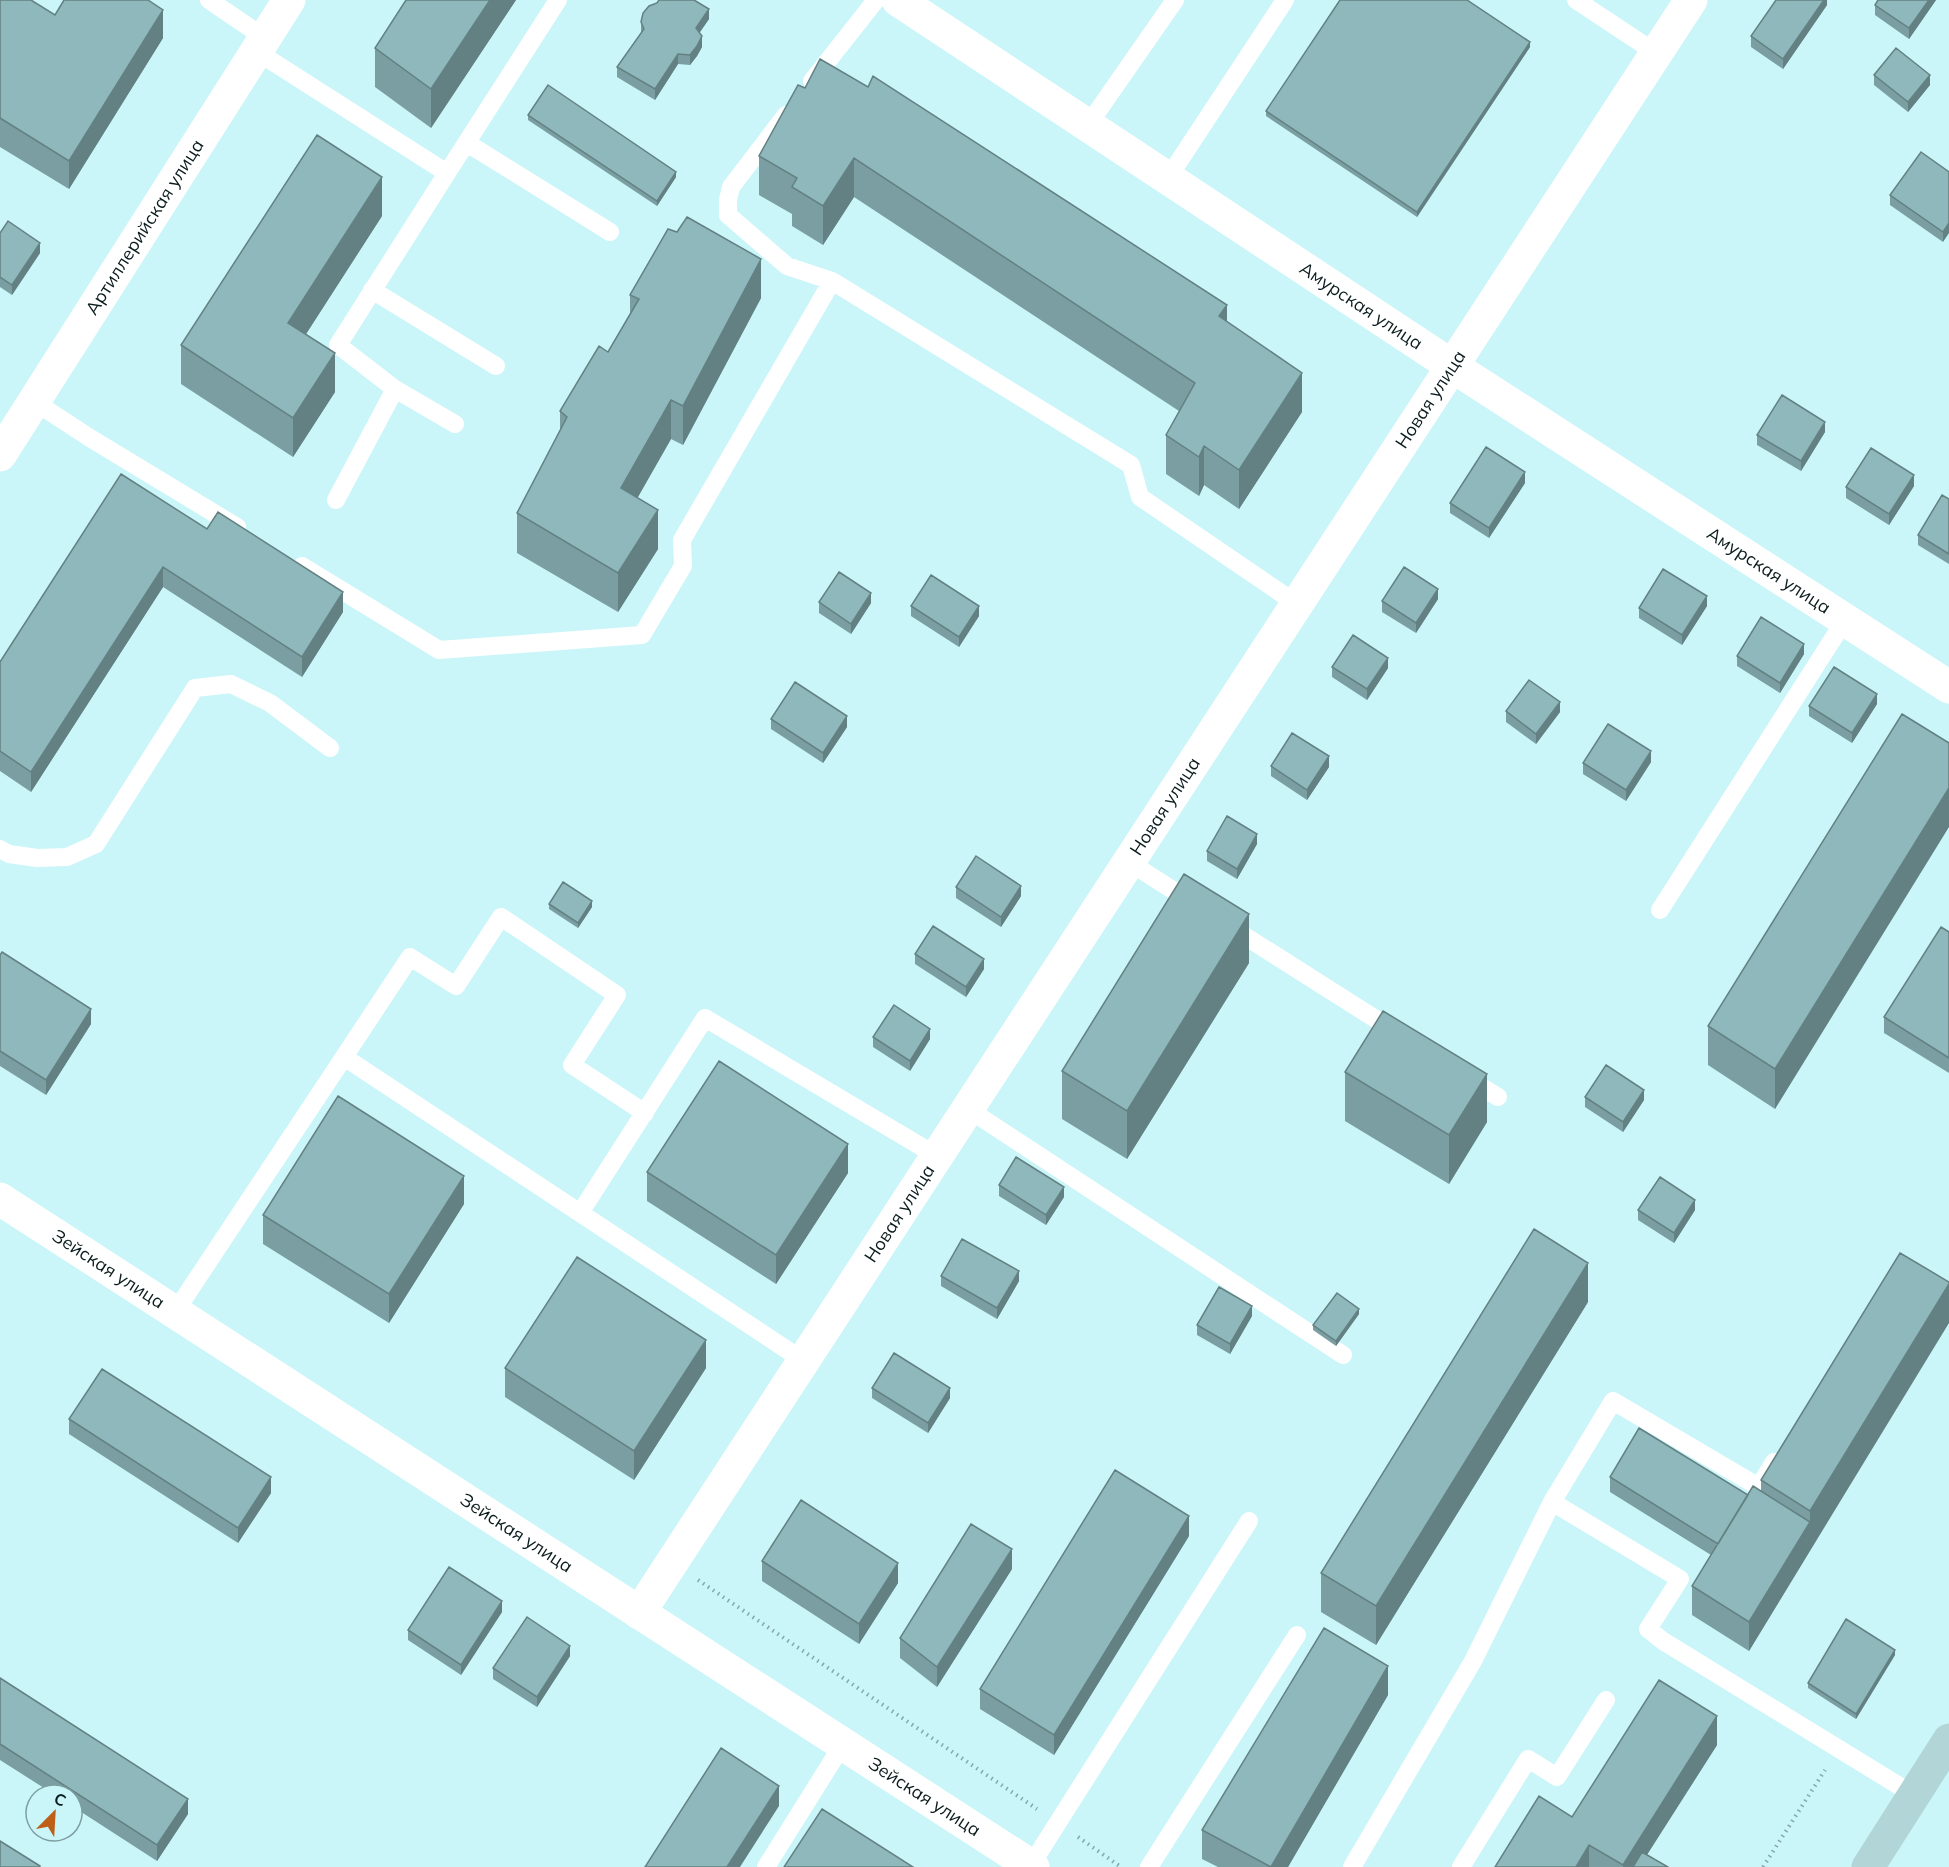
<svg xmlns="http://www.w3.org/2000/svg" width="1949" height="1867" viewBox="0 0 1949 1867" font-family="Mulish,sans-serif">
  <style>
    .lines { fill: none; stroke-linecap: round; stroke-linejoin: round }
    .path { stroke: #85a7aa; stroke-width: 4; stroke-dasharray: 1.5 4.5; stroke-linecap: butt }
    .service { stroke: #fff; stroke-width: 18 }
    .minor { stroke: #fff; stroke-width: 33 }
    .tertiary { stroke: #fff; stroke-width: 33 }
    .secondary { stroke: #b2d5d7; stroke-width: 33 }
    .wall { fill: #7a9ea1 }
    .shaded-wall { fill: #638183 }
    .building { fill: #8eb8bb; stroke: #638183; stroke-width: 1.5 }
    .labels { text-anchor: middle; stroke-width: 6; stroke-linejoin: round; paint-order: stroke }
    .street-label { font-size: 18px; fill: #0b1c1d; stroke: #caf6f9 }
  </style>
  <rect width="100%" height="100%" fill="#caf6f9"/>
  <g class="lines">
    <path class="path" d="M698 1580 1037 1809
      M1078 1837 1121 1867
      M1763 1867 1825 1770"/>
    <path class="service" d="M209 0 265 38
      M1576 0 1656 53
      M256 51 447 173 558 0
      M812 81 876 0
      M786 115 731 187 728 200V215L787 266 832 281 1131 465 1140 497 1297 604
      M1088 125 1175 0
      M467 143 610 232
      M1168 178 1285 0
      M372 290 496 366
      M395 389 455 424
      M35 402 90 438 237 527
      M336 500 395 389 338 345 447 173
      M302 566 439 650 642 635 683 566 682 540 832 281
      M0 849 9 854 37 858 67 857 96 844 195 688 231 684 270 703 330 748
      M1129 862 1193 903
      M1660 910 1845 620
      M1229 926 1396 1032
      M344 1057 410 957 456 986 501 917 617 995 572 1065 645 1113
      M1467 1078 1498 1097
      M968 1109 1343 1355
      M580 1213 705 1018 937 1156
      M175 1312 344 1057 804 1361
      M1552 1502 1680 1579 1648 1629 1663 1641 1914 1795
      M1031 1865 1249 1521
      M766 1867 843 1744
      M1149 1867 1297 1635
      M1352 1867 1473 1661 1552 1502 1613 1401 1759 1487 1774 1462
      M1461 1867 1528 1759 1557 1777 1606 1700"/>
    <g class="minor">
      <path id="s1" d="M898 0 1452 366 1949 687"/>
      <path id="s2" d="M0 455 289 0"/>
      <path id="s3" d="M639 1613 1691 0"/>
    </g>
    <path class="tertiary" id="s4" d="M0 1199 1033 1867"/>
    <path class="secondary" d="M1868 1867 1949 1740"/>
  </g>
  <path class="wall" d="M0 0 55 15 163 38 69 189 0 147Z
    M406 0H516L431 128 375 87V48Z
    M1827 0V5L1783 69 1751 47V36Z
    M1878 0H1936L1909 39 1875 15V5Z
    M709 19 699 33 702 47 697 56 690 65 678 64 655 100 617 77V67L641 33V22Z
    M1530 47 1417 217 1266 116V111Z
    M1874 75 1930 85 1908 112 1874 85Z
    M798 85 1227 321 1302 412 1239 509 1204 485 1199 496 1166 474V435L1179 411 854 197 823 245 792 226V214L759 195V156Z
    M528 115 676 177 657 206 528 120Z
    M1949 172 1943 242 1890 205V195Z
    M382 216 306 334 335 392 293 457 181 384V345Z
    M0 233 40 253 12 295 0 287Z
    M630 295 761 298 683 445 671 439 637 498 658 549 618 612 517 553V513L560 431V411L608 352 630 315Z
    M1825 432 1801 471 1757 445V435Z
    M1525 483 1489 538 1450 513V503Z
    M1914 486 1889 525 1846 498V487Z
    M1949 499V564L1918 545V535Z
    M207 529 343 612 302 677 163 587 31 792 0 771V662Z
    M1438 599 1416 633 1382 612V601Z
    M819 602 871 603 851 634 819 613Z
    M911 606 979 616 959 647 911 616Z
    M1707 606 1682 645 1639 618V608Z
    M1804 654 1780 693 1737 666V656Z
    M1332 667 1388 668 1367 700 1332 677Z
    M1877 704 1852 743 1809 716V706Z
    M1506 711 1560 712 1536 744 1506 722Z
    M771 719 847 727 823 763 771 729Z
    M1949 743 1775 1109 1708 1065V1026Z
    M1651 762 1626 801 1583 774V763Z
    M1271 766 1329 767 1307 800 1271 776Z
    M1257 844 1237 879 1207 861V851Z
    M956 887 1021 896 1001 927 956 898Z
    M549 904 592 907 578 928 549 909Z
    M1949 932V1073L1884 1033V1017Z
    M915 954 984 969 966 997 915 964Z
    M0 955 91 1024 46 1095 0 1066Z
    M1249 963 1127 1159 1062 1119V1071Z
    M873 1037 930 1039 910 1071 873 1047Z
    M1345 1072 1487 1122 1449 1184 1345 1121Z
    M1585 1097 1644 1100 1623 1132 1585 1107Z
    M647 1172 848 1173 776 1284 647 1201Z
    M999 1185 1064 1197 1046 1225 999 1196Z
    M464 1204 389 1323 263 1244V1215Z
    M1638 1210H1695L1674 1243 1638 1220Z
    M1900 1253 1810 1550 1749 1651 1692 1615V1586L1711 1555 1610 1492V1477L1748 1495 1761 1491V1480Z
    M941 1276 1019 1281 997 1319 941 1286Z
    M1588 1302 1376 1645 1321 1612V1573Z
    M1359 1314 1336 1346 1313 1330V1325Z
    M1252 1316 1230 1354 1197 1335V1325Z
    M505 1368H706L634 1480 505 1397Z
    M872 1388 950 1398 928 1433 872 1398Z
    M69 1419 271 1493 238 1543 69 1434Z
    M1189 1536 1054 1755 980 1709V1689Z
    M762 1561 898 1583 859 1644 762 1581Z
    M1012 1569 937 1687 900 1658V1638Z
    M502 1612 461 1675 408 1640V1630Z
    M1895 1655 1856 1719 1808 1688V1683Z
    M570 1656 537 1707 493 1679V1668Z
    M0 1678 188 1814 157 1861 72 1806V1795H55L0 1760Z
    M1388 1695 1288 1867H1218L1202 1859V1830Z
    M1717 1745 1647 1855 1668 1867H1495L1572 1817Z"/>
  <path class="shaded-wall" d="M490 0H516L431 128V89Z
    M1824 0H1827V5L1783 69V59Z
    M1929 0H1936L1909 39V28Z
    M709 9V19L696 38V28Z
    M163 10V38L69 189V161Z
    M702 36V47L697 56 690 65V55Z
    M1530 42V47L1417 217V212Z
    M678 54V64L655 100V89Z
    M1930 75V85L1908 112V102Z
    M854 158V197L823 245V206Z
    M676 172V177L657 206V201Z
    M382 177V216L288 362V323Z
    M1949 223V233L1943 242V232Z
    M40 243V253L12 295V285Z
    M761 259V298L683 445V406Z
    M1227 305V344L1219 316Z
    M335 353V392L293 457V418Z
    M1302 373V412L1239 509V470Z
    M671 400V439L621 527V488Z
    M1825 422V432L1801 471V461Z
    M1204 446V485L1199 496V457Z
    M1525 472V483L1489 538V528Z
    M1914 475V486L1889 525V514Z
    M658 510V549L618 612V573Z
    M163 567V587L31 792V772Z
    M1438 589V599L1416 633V623Z
    M343 592V612L302 677V657Z
    M871 593V603L851 634V624Z
    M1707 596V606L1682 645V635Z
    M979 606V616L959 647V637Z
    M1804 644V654L1780 693V683Z
    M1388 658V668L1367 700V689Z
    M1877 694V704L1852 743V733Z
    M1560 702V712L1536 744V734Z
    M847 716V727L823 763V753Z
    M1651 751V762L1626 801V790Z
    M1329 756V767L1307 800V790Z
    M1949 788V827L1775 1109V1069Z
    M1257 834V844L1237 879V869Z
    M1021 886V896L1001 927V917Z
    M592 901V907L578 928V923Z
    M1249 914V963L1127 1159V1111Z
    M984 959V969L966 997V987Z
    M91 1009V1024L46 1095V1080Z
    M930 1029V1039L910 1071V1061Z
    M1487 1074V1122L1449 1184V1135Z
    M1644 1090V1100L1623 1132V1122Z
    M848 1144V1173L776 1284V1255Z
    M464 1176V1204L389 1323V1294Z
    M1064 1187V1197L1046 1225V1215Z
    M1695 1200V1210L1674 1243V1233Z
    M1588 1263V1302L1376 1645V1606Z
    M1019 1271V1281L997 1319V1308Z
    M1949 1284V1323L1749 1651V1622L1810 1522V1511Z
    M1252 1306V1316L1230 1354V1344Z
    M1359 1309V1314L1336 1346V1341Z
    M706 1340V1368L634 1480V1451Z
    M950 1388V1398L928 1433V1423Z
    M271 1477V1493L238 1543V1528Z
    M1189 1516V1536L1054 1755V1735Z
    M1012 1549V1569L937 1687V1667Z
    M898 1563V1583L859 1644V1624Z
    M502 1601V1612L461 1675V1665Z
    M570 1646V1656L537 1707V1697Z
    M1895 1650V1655L1856 1719V1714Z
    M1388 1666V1695L1288 1867H1271Z
    M1717 1716V1745L1639 1867H1623V1865Z
    M779 1786V1806L740 1867H727Z
    M188 1799V1814L157 1861V1845Z
    M1589 1845V1867H1576Z"/>
  <path class="building" d="M0 0H31L55 15 64 0H148L163 10 69 161 0 118Z
    M406 0H490L431 89 375 48Z
    M659 0H694L709 9 696 28 702 36 697 46 690 55 678 54 655 89 617 67 644 29 641 22 643 13 649 6 657 3Z
    M1340 0H1467L1530 42 1417 212 1266 111Z
    M1776 0H1824L1783 59 1751 36Z
    M1878 0H1929L1909 28 1875 5Z
    M1896 48 1930 75 1908 102 1874 75Z
    M820 59 868 87 873 76 1227 305 1219 316 1302 373 1239 470 1204 446 1199 457 1166 435 1195 383 854 158 823 206 792 187 797 178 759 156 798 85 805 88Z
    M548 85 676 172 657 201 528 115Z
    M317 135 382 177 288 323 335 353 293 418 181 345Z
    M1921 152 1949 172V223L1943 232 1890 195Z
    M687 217 761 259 683 406 671 400 621 488 658 510 618 573 517 513 567 417 560 411 599 346 608 352 639 299 630 295 668 229 677 232Z
    M8 221 40 243 12 285 0 277V233Z
    M1782 395 1825 422 1801 461 1757 435Z
    M1486 447 1525 472 1489 528 1450 503Z
    M1871 448 1914 475 1889 514 1846 487Z
    M121 474 207 529 218 512 343 592 302 657 163 567 31 772 0 751V662Z
    M1942 495 1949 499V554L1918 535Z
    M1404 567 1438 589 1416 623 1382 601Z
    M1663 569 1707 596 1682 635 1639 608Z
    M839 572 871 593 851 624 819 602Z
    M931 575 979 606 959 637 911 606Z
    M1761 617 1804 644 1780 683 1737 656Z
    M1353 635 1388 658 1367 689 1332 667Z
    M1834 667 1877 694 1852 733 1809 706Z
    M1529 680 1560 702 1536 734 1506 711Z
    M795 682 847 716 823 753 771 719Z
    M1902 714 1949 743V788L1775 1069 1708 1026Z
    M1608 724 1651 751 1626 790 1583 763Z
    M1292 733 1329 756 1307 790 1271 766Z
    M1227 816 1257 834 1237 869 1207 851Z
    M976 856 1021 886 1001 917 956 887Z
    M1184 874 1249 914 1127 1111 1062 1071Z
    M563 882 592 901 578 923 549 904Z
    M933 926 984 959 966 987 915 954Z
    M1941 927 1949 932V1058L1884 1017Z
    M2 952 91 1009 46 1080 0 1051V955Z
    M894 1005 930 1029 910 1061 873 1037Z
    M1383 1011 1487 1074 1449 1135 1345 1072Z
    M719 1061 848 1144 776 1255 647 1172Z
    M1606 1065 1644 1090 1623 1122 1585 1097Z
    M338 1096 464 1176 389 1294 263 1215Z
    M1016 1157 1064 1187 1046 1215 999 1185Z
    M1660 1177 1695 1200 1674 1233 1638 1210Z
    M1534 1229 1588 1263 1376 1606 1321 1573Z
    M962 1239 1019 1271 997 1308 941 1276Z
    M1900 1253 1949 1282V1284L1810 1511 1761 1480Z
    M577 1257 706 1340 634 1451 505 1368Z
    M1219 1287 1252 1306 1230 1344 1197 1325Z
    M1337 1293 1359 1309 1336 1341 1313 1325Z
    M894 1353 950 1388 928 1423 872 1388Z
    M102 1369 271 1477 238 1528 69 1419Z
    M1639 1428 1748 1495 1718 1544 1610 1477Z
    M1115 1470 1189 1516 1054 1735 980 1689Z
    M1753 1486 1810 1522 1749 1622 1692 1586Z
    M801 1500 898 1563 859 1624 762 1561Z
    M971 1524 1012 1549 937 1667 900 1638Z
    M449 1567 502 1601 461 1665 408 1630Z
    M527 1617 570 1646 537 1697 493 1668Z
    M1846 1619 1895 1650 1856 1714 1808 1683Z
    M1324 1628 1388 1666 1271 1867 1202 1830Z
    M0 1678 188 1799 157 1845 0 1744Z
    M1659 1680 1717 1716 1623 1865 1589 1845 1576 1867H1495L1539 1796 1572 1817Z
    M721 1748 779 1786 727 1867H645Z
    M822 1809 913 1867H784Z
    M0 1841 40 1866 39 1867H0Z
    M1642 1852 1668 1867H1633Z"/>
  <g class="labels">
    <g class="street-label">
      <text dy="6" stroke="none"><textPath href="#s2" startOffset="270">Артиллерийская улица</textPath></text>
      <text dy="6" stroke="none"><textPath href="#s1" startOffset="555">Амурская улица</textPath></text>
      <text dy="6" stroke="none"><textPath href="#s3" startOffset="1449">Новая улица</textPath></text>
      <text dy="6" stroke="none"><textPath href="#s1" startOffset="1041">Амурская улица</textPath></text>
      <text dy="6" stroke="none"><textPath href="#s3" startOffset="963">Новая улица</textPath></text>
      <text dy="6" stroke="none"><textPath href="#s3" startOffset="477">Новая улица</textPath></text>
      <text dy="6" stroke="none"><textPath href="#s4" startOffset="129">Зейская улица</textPath></text>
      <text dy="6" stroke="none"><textPath href="#s4" startOffset="615">Зейская улица</textPath></text>
      <text dy="6" stroke="none"><textPath href="#s4" startOffset="1101">Зейская улица</textPath></text>
    </g>
  </g>
  <g transform="translate(54 1813) rotate(24)"><circle r="28" fill="#caf6f9" stroke="#7e9fa1" stroke-width="1.5"/>
  <path d="M0-4.5L10 22L0 15L-10 22Z" fill="#be5f17"/>
  <text y="-9" font-size="16" font-weight="bold" text-anchor="middle" fill="#0b1c1d">С</text>
  </g>
</svg>
